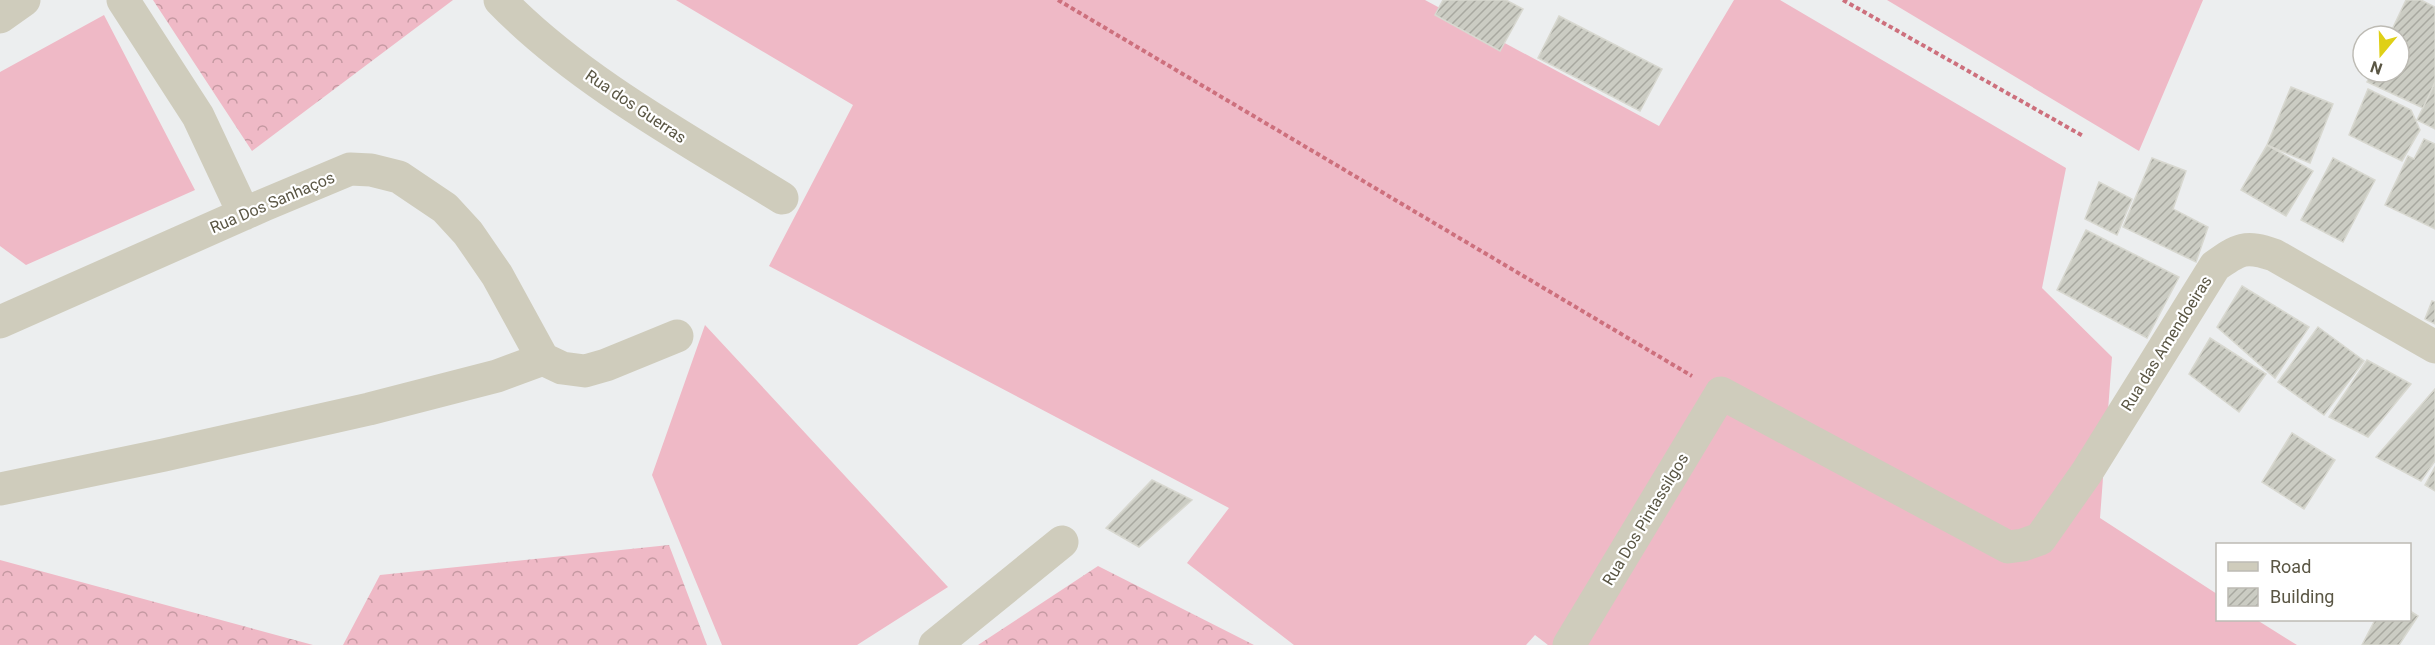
<svg xmlns="http://www.w3.org/2000/svg" width="2435" height="645" viewBox="0 0 2435 645" font-family="Roboto,sans-serif">
  <style>
    .grass { fill: #efb9c6 }
    .forest { fill: url(#forest-crowns) }
    .building { fill: url(#building-hatch); stroke: #d8d8d0; stroke-width: 1.5 }
    .lines { fill: none; stroke-linecap: round; stroke-linejoin: round }
    .path { stroke: #cd707d; stroke-width: 4; stroke-dasharray: 4.5 3; stroke-linecap: butt }
    .minor { stroke: #cfccbc; stroke-width: 33 }
    .labels { text-anchor: middle; stroke-width: 4.5; stroke-linejoin: round; paint-order: stroke }
    .street-label { font-size: 16px; fill: #5a5644; stroke: #fff }
  </style>
  <defs>
    <pattern id="forest-crowns" width="20" height="18" patternUnits="userSpaceOnUse" patternTransform="scale(1.5)"><rect width="20" height="18" fill="#efb9c6"/><path d="M2 6a3 3 0 1 1 6 0M12 15a3 3 0 1 1 6 0" fill="none" stroke="#c599a2"/></pattern>
    <pattern id="building-hatch" width="6" height="6" patternUnits="userSpaceOnUse" patternTransform="scale(1.5)"><rect width="6" height="6" fill="#cbccc3"/><path d="M-1 1l2-2M0 6l6-6M5 7l2-2" fill="none" stroke="#a8a8a0"/></pattern>
  </defs>
  <rect width="100%" height="100%" fill="#eceeef"/>
  <path class="grass" d="M676 0H1425L1659 126 1734 0H1780L2066 168 2042 288 2112 357 2100 518 2217 594 2218 620H2257L2297 645H1548L1535 635 1526 645H1294L1187 563 1229 508 769 266 853 105Z
    M1887 0H2203L2139 151Z
    M104 15 195 190 26 265 0 246V72Z
    M705 325 948 587 857 645H722L652 475Z"/>
  <path class="forest" d="M153 0H453L252 151Z
    M669 545 707 645H343L380 575Z
    M0 560 313 645H0Z
    M1098 566 1254 645H978Z"/>
  <path class="building" d="M1443 0H1506L1523 9 1500 51 1435 15Z
    M2406 0H2421L2435 7V82L2423 108 2367 82 2372 72H2399V36H2389Z
    M1559 16 1662 69 1640 111 1538 58Z
    M2435 83V129L2417 120Z
    M2291 87 2333 104 2310 163 2267 145Z
    M2368 89 2411 110 2420 130 2402 161 2349 135Z
    M2424 139 2435 144V229L2385 205 2408 156 2414 159Z
    M2267 145 2313 171 2286 216 2241 190Z
    M2152 158 2186 171 2173 209 2208 227 2196 262 2123 227Z
    M2333 158 2375 180 2343 242 2301 220Z
    M2099 182 2132 199 2117 235 2085 219Z
    M2086 230 2179 277 2147 338 2057 290Z
    M2242 286 2309 327 2275 378 2217 327Z
    M2432 301 2435 302V324L2425 319Z
    M2318 327 2364 361 2324 415 2278 382Z
    M2210 338 2266 374 2239 412 2189 374Z
    M2367 360 2411 384 2368 437 2329 417Z
    M2435 389V461L2421 481 2376 457Z
    M2292 433 2335 460 2304 509 2262 482Z
    M2435 467V491L2425 485Z
    M1152 480 1192 500 1139 547 1106 528Z
    M2410 611 2418 616 2399 645H2362L2375 620H2410Z"/>
  <g class="lines">
    <path class="path" d="M1058 0 1692 376
      M1843 0 2083 136"/>
    <path class="minor" d="M123 0 198 116 244 214
      M500 0C576 79 688 140 782 198
      M0 17 24 0
      M0 322 264 205 350 169 371 170 399 177 445 208 468 233 497 275 543 359 562 368 585 371 606 365 677 336
      M0 489 164 455 369 409 497 376 543 359
      M935 645 1062 542
      M1569 645 1721 393 2008 547 2023 545 2040 539 2087 472 2215 266C2239 249 2245 245 2274 255L2435 347"/>
  </g>
  <g class="labels">
    <g class="street-label">
      <text transform="translate(636 106) rotate(34)" y="6">Rua dos Guerras</text>
      <text transform="translate(272 202) rotate(-23)" y="6">Rua Dos Sanhaços</text>
      <text transform="translate(2166 343) rotate(-58)" y="6">Rua das Amendoeiras</text>
      <text transform="translate(1645 519) rotate(-59)" y="6">Rua Dos Pintassilgos</text>
    </g>
  </g>
  <rect x="2216" y="543" width="195" height="78" fill="#ffffff" stroke="#bdbbb4" stroke-width="1.5"/>
  <rect x="2228" y="562" width="30" height="9" fill="#cfccbc" stroke="#bdbbb4" stroke-width="1.5"/>
  <text x="2270" y="573" font-size="18" fill="#5a5644">Road</text>
  <rect x="2228" y="588" width="30" height="18" fill="url(#building-hatch)" stroke="#bdbbb4" stroke-width="1.5"/>
  <text x="2270" y="603" font-size="18" fill="#5a5644">Building</text>
  <g transform="translate(2381 54) rotate(199)"><circle r="28" fill="#ffffff" stroke="#bdbbb4" stroke-width="1.5"/>
  <path d="M0-4.5L10 22L0 15L-10 22Z" fill="#dfd016"/>
  <text y="-9" font-size="16" font-weight="bold" text-anchor="middle" fill="#5a5644">N</text>
  </g>
</svg>
